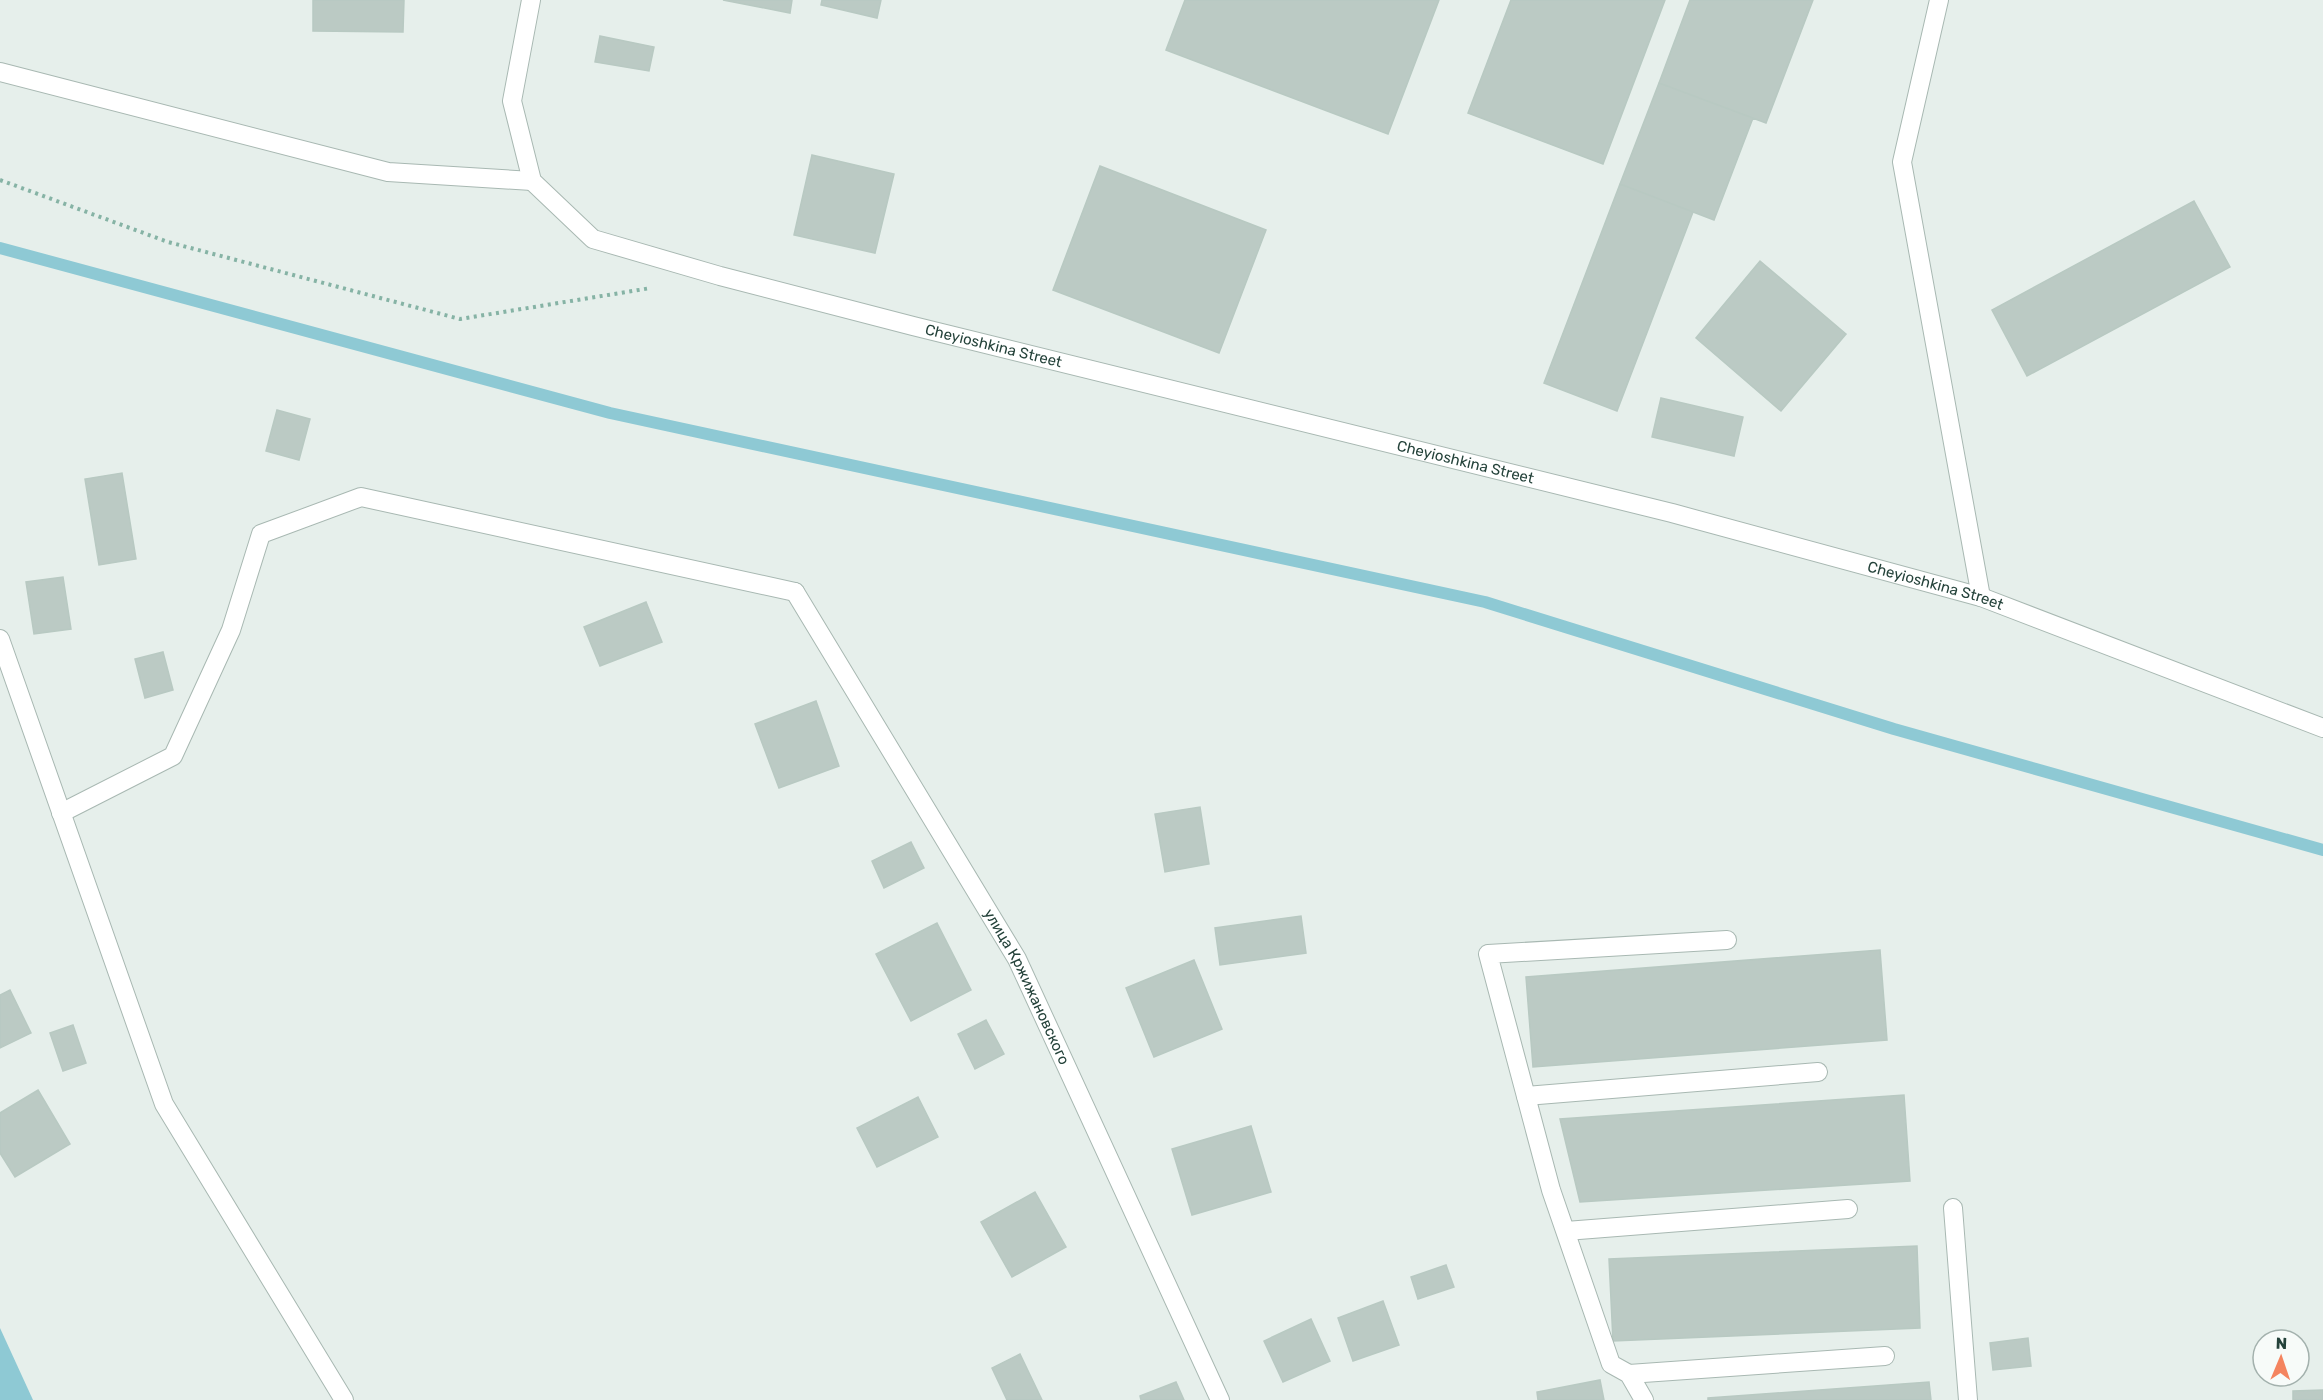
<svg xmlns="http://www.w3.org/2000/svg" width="2323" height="1400" viewBox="0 0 2323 1400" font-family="Rubik,sans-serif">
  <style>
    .water { fill: #8ec9d4 }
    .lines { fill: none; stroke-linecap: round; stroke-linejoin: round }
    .stream { stroke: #8ec9d4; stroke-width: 12 }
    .building { fill: #bbcac4; stroke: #b8c9c2; stroke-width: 1.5 }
    .service-casing { stroke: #a8b8b2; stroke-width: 20 }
    .minor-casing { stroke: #a8b8b2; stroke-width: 20 }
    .tertiary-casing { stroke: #a8b8b2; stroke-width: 20 }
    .path { stroke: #86b3a5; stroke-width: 4; stroke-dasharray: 3 4.5; stroke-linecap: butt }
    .service { stroke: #fff; stroke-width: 18 }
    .minor { stroke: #fff; stroke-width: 18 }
    .tertiary { stroke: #fff; stroke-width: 18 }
    .labels { text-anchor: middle; stroke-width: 4.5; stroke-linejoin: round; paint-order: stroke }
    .street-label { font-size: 15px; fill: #24423a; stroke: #f7fbf9 }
  </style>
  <rect width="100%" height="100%" fill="#e6efeb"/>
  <path class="water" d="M0 1328 33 1400H0Z"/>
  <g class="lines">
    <path class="stream" d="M0 248 610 413 1485 602 1894 729 2323 850"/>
  </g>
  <path class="building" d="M313 0H404L403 32 313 31Z
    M723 0H792L790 13Z
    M822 0H881L877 18 821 5Z
    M1185 0H1439L1388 134 1166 50Z
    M1511 0H1665L1603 164 1468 113Z
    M1690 0H1813L1766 123 1659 83Z
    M600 36 654 47 649 71 595 62Z
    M1659 83 1753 118 1714 220 1620 184Z
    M812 155 894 174 875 253 794 235Z
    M1100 166 1266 230 1219 353 1053 290Z
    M1620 184 1693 212 1617 411 1544 383Z
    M2194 201 2230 267 2027 376 1992 310Z
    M1760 261 1846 334 1781 411 1696 338Z
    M1661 398 1743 417 1734 456 1652 437Z
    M277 410 310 419 299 460 266 451Z
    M122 473 136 559 99 565 85 479Z
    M63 577 71 629 34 634 26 582Z
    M646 602 662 642 600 666 584 627Z
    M163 652 173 690 145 698 135 659Z
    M816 701 839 766 779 788 755 724Z
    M1200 807 1209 864 1165 872 1155 814Z
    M911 842 924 868 884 888 872 861Z
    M1301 916 1306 953 1220 965 1215 928Z
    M937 923 971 990 911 1021 876 954Z
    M1880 950 1887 1040 1533 1067 1526 977Z
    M1194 960 1222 1029 1154 1057 1126 988Z
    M10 990 31 1033 0 1048V995Z
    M986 1020 1004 1054 975 1069 958 1034Z
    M73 1025 86 1063 63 1071 50 1033Z
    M38 1090 70 1144 15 1177 0 1153V1113Z
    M1904 1095 1910 1181 1580 1202 1560 1119Z
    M918 1097 938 1137 877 1167 857 1128Z
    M1251 1126 1271 1192 1192 1215 1172 1149Z
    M1035 1192 1066 1247 1012 1277 981 1222Z
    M1917 1246 1920 1328 1613 1341 1609 1259Z
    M1446 1265 1454 1287 1418 1299 1411 1277Z
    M1383 1301 1399 1345 1353 1361 1338 1318Z
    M1311 1319 1330 1361 1283 1382 1264 1341Z
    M2028 1338 2031 1366 1993 1370 1990 1343Z
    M1020 1354 1042 1400H1007L992 1368Z
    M1600 1380 1604 1400H1538L1537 1392Z
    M1176 1382 1184 1400H1141L1140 1396Z
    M1929 1382 1931 1400H1708V1398Z
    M2323 1390V1400H2293V1391Z"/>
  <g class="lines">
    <defs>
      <path id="service" d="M1939 0 1902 162 1981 597
        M0 72 388 172 532 181
        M61 813 173 756 231 630 261 534 361 497 795 592"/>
      <g id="minor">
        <path id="s1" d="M795 592 1017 959 1220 1400"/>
        <path d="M0 639 164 1104 344 1400"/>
        <path d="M1526 1096 1818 1072"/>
        <path d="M1953 1208 1968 1400"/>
        <path d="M1566 1231 1848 1209"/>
        <path d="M1629 1374 1885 1356"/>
        <path d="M1644 1400 1629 1374 1611 1364 1551 1190 1488 954 1727 940"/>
      </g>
      <g id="tertiary">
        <path id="s2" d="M531 0 512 101 532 181 593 239 720 276 913 326 1672 513 1981 597 2323 728"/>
      </g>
    </defs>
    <use href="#service" class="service-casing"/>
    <use href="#minor" class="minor-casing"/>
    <use href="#tertiary" class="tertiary-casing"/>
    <path class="path" d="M0 180 168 242 460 319 651 288"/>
    <use href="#service" class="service"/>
    <use href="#minor" class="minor"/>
    <use href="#tertiary" class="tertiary"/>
  </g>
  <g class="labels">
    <g class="street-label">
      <text dy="5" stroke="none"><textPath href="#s2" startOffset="684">Cheyioshkina Street</textPath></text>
      <text dy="5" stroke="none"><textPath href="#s2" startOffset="1170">Cheyioshkina Street</textPath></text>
      <text dy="5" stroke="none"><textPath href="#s2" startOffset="1656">Cheyioshkina Street</textPath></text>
      <text dy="5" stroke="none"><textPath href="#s1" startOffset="458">улица Кржижановского</textPath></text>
    </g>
  </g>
  <g transform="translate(2281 1358) rotate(2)"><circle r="28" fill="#f7fbf9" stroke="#a3b1ad" stroke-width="1.5"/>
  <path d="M0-4.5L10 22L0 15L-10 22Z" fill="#f4845f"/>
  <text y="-9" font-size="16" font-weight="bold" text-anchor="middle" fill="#24423a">N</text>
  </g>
</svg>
